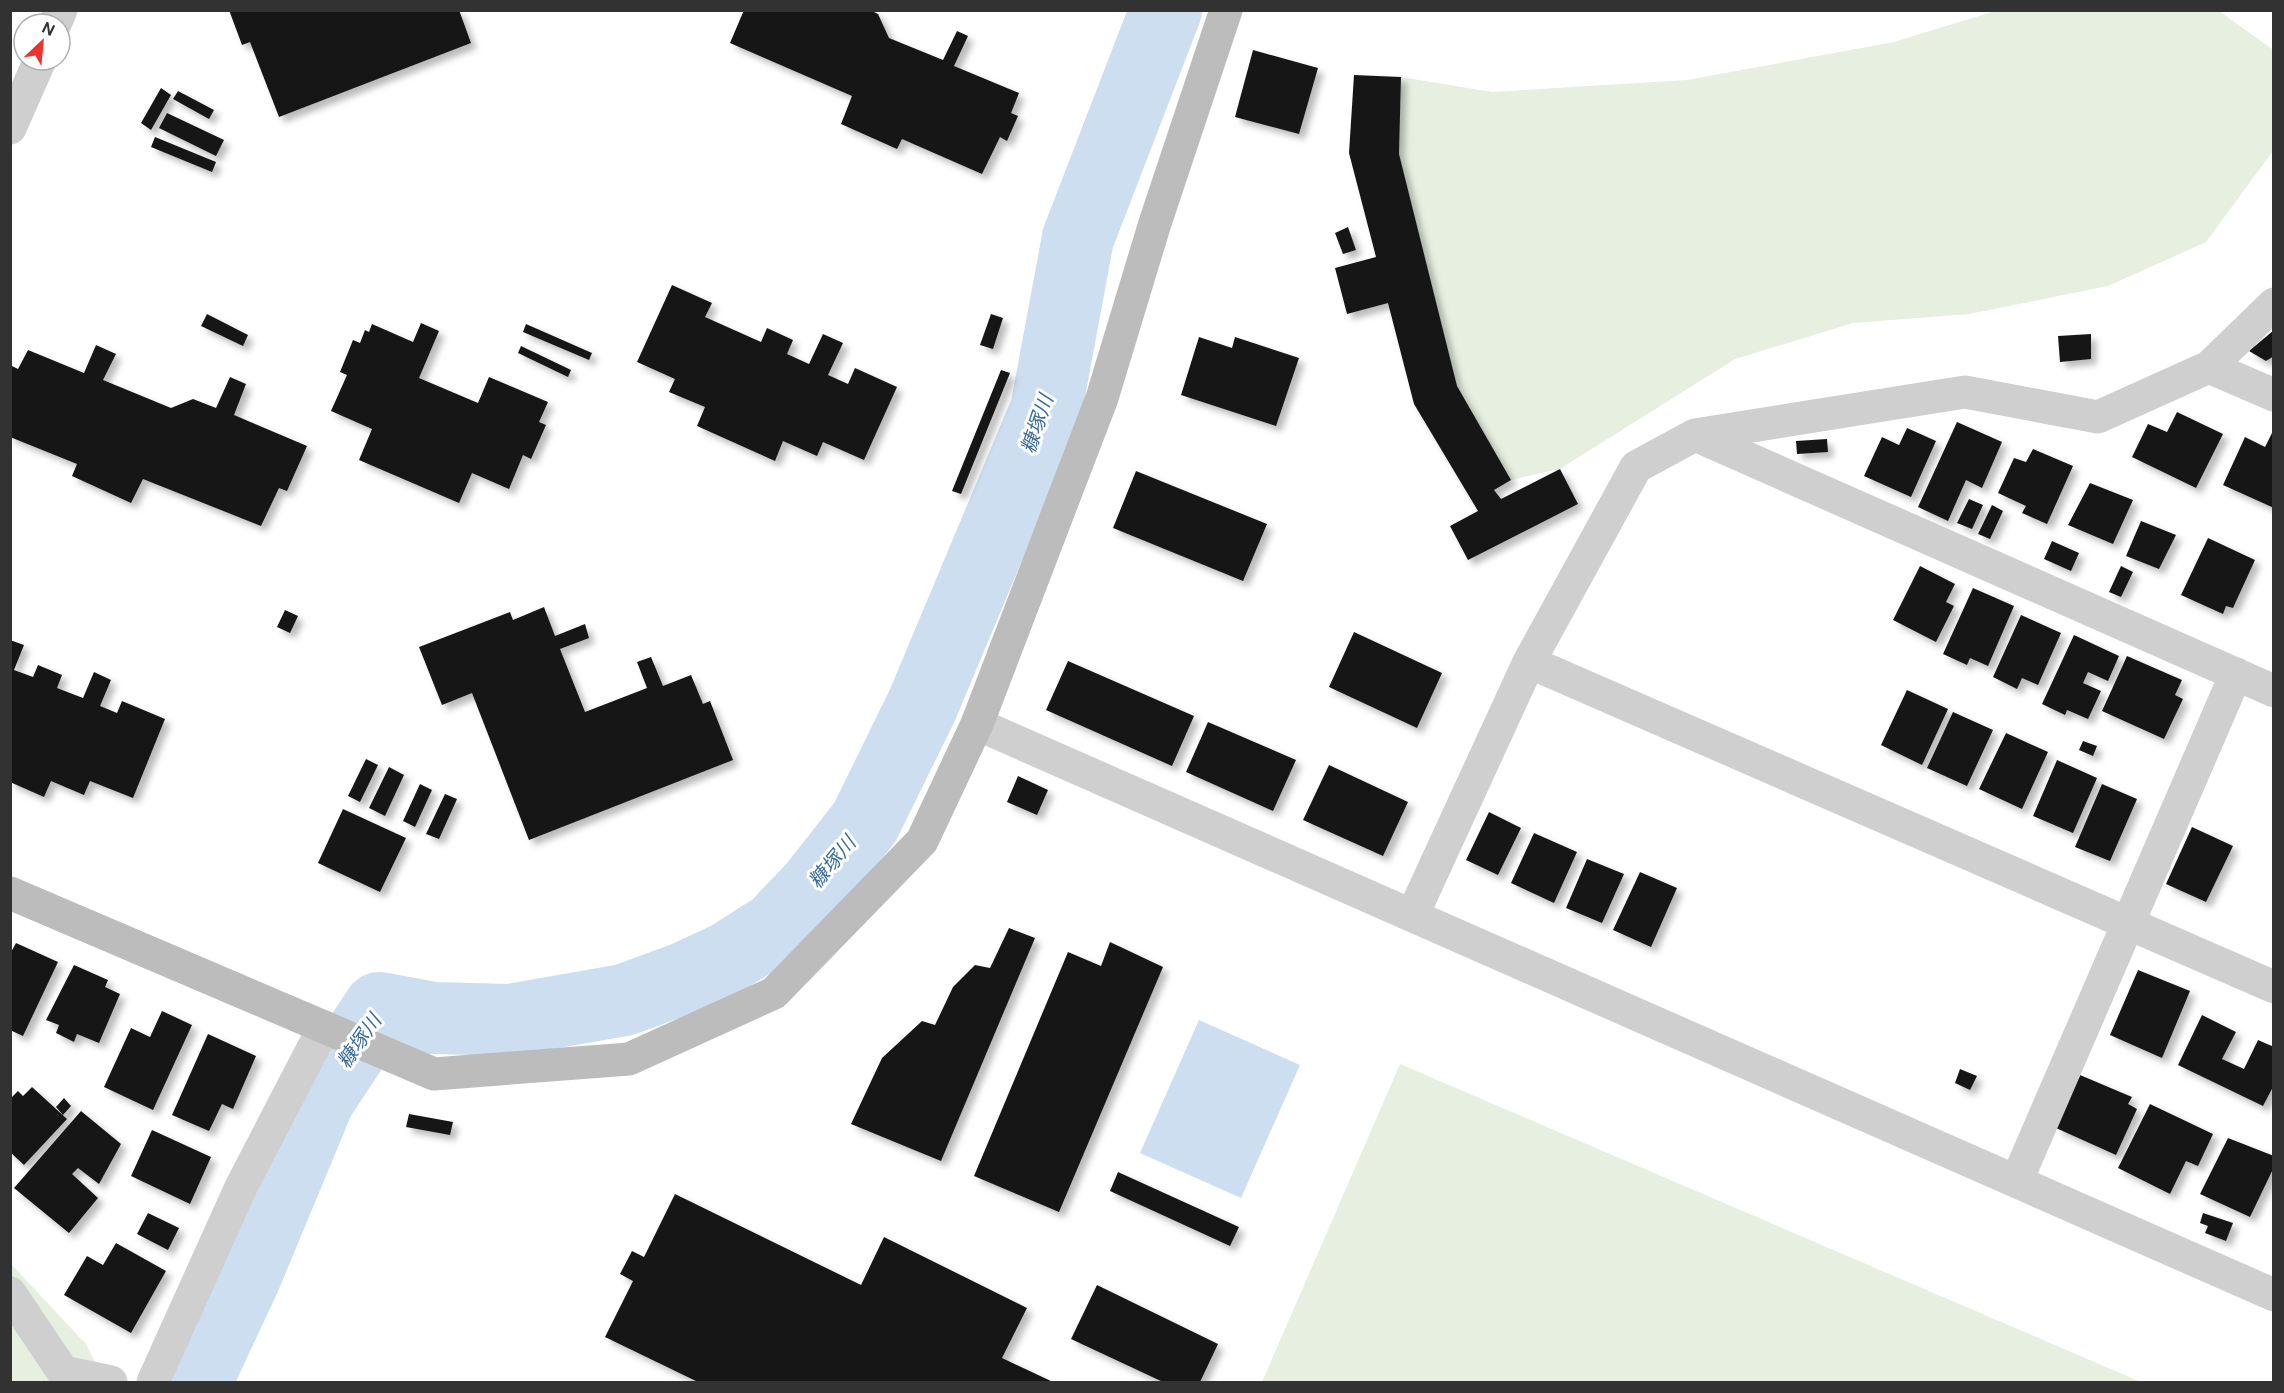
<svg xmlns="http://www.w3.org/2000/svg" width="2284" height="1393" viewBox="0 0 2284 1393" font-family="'DM Sans','Noto Sans JP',sans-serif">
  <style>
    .green { fill: #e7efe0 }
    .water { fill: #ccdeef }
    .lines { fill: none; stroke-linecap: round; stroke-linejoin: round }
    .river { stroke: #ccdeef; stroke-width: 72 }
    .building { fill: #191919; filter: url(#shadow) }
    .street { stroke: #cfcfcf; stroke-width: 33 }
    .secondary { stroke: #bcbcbc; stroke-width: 33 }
    .labels { text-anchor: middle; stroke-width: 6; stroke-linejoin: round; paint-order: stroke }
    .water-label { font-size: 20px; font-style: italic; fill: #3a6c9b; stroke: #fff }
  </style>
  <defs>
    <filter id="shadow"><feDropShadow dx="5.5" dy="5.5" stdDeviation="3" flood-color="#0004"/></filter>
  </defs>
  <rect width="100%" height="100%" fill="#fff"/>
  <path class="green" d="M1995 11H2219L2272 49 2273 151 2206 242 2108 286 1969 314 1853 323 1735 359 1560 469 1511 480 1457 386 1399 154 1401 77 1492 92 1687 80 1894 42Z
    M1400 1064 2141 1382H1262Z
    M10 1263 86 1344 105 1382H11Z"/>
  <path class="water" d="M1199 1020 1300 1065 1241 1198 1140 1153Z"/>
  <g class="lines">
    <path class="river" d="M196 1382 245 1277 319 1099 379 1008 433 1018 510 1020 624 1000 684 978 729 957 776 927 814 887 865 822 922 706 1046 410 1078 238 1166 10"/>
  </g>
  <path class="building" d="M229 10H459L471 43 279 117 250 42 242 45Z
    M744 10H870L878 14 889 38 943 60 957 31 968 36 954 66 1019 93 1011 113 1018 116 1007 141 1000 137 982 174 902 139 897 149 841 124 852 96 730 43Z
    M1253 50 1318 68 1299 134 1235 117Z
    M1354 75 1401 77 1399 154 1457 386 1511 480 1494 490 1501 499 1560 469 1578 504 1468 560 1450 526 1478 511 1414 404 1388 303 1347 314 1335 268 1376 257 1349 153Z
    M161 88 171 95 151 130 141 123Z
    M178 91 214 110 209 119 173 99Z
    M167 113 224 140 216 156 159 128Z
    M155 137 216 162 212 172 151 147Z
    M1348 227 1356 250 1343 254 1335 233Z
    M672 285 712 303 705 317 761 342 767 328 793 340 787 354 809 364 823 334 843 343 828 375 848 384 855 368 897 387 864 460 823 442 817 456 783 441 775 461 697 426 705 407 669 392 675 379 637 362Z
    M207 314 248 335 243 346 201 326Z
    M991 314 1003 318 993 349 980 345Z
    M421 323 439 331 419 378 478 403 489 377 548 402 539 422 546 425 531 459 523 455 509 489 472 473 459 503 359 460 372 429 331 411 347 375 340 372 353 340 360 343 365 330 369 332 372 324 413 342Z
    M526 324 592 353 589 360 523 332Z
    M2274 330V356L2266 361 2249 351Z
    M2091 334V359L2060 362 2058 336Z
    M1199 337 1232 348 1235 337 1299 358 1276 426 1181 395Z
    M96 345 116 354 103 380 171 408 193 399 216 408 230 377 246 384 234 415 307 446 287 491 279 488 261 526 143 479 131 503 72 476 77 464 10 437V365L18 369 28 350 84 373Z
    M521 346 571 370 568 377 518 353Z
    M1001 370 1010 373 961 494 952 491Z
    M2177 412 2223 434 2196 488 2132 457 2148 424 2167 432Z
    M1957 422 2002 442 1982 488 1966 480 1948 521 1918 507Z
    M1907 428 1936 441 1911 497 1864 476 1882 437 1899 445Z
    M2274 429V508L2223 485 2245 437 2265 447Z
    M1827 439 1828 452 1797 454 1796 441Z
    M2033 449 2073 466 2047 524 2022 513 2026 506 1998 493 2014 458 2026 462Z
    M1136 471 1267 524 1243 581 1113 528Z
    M2090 483 2133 500 2113 544 2068 525Z
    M1969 499 1983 505 1972 529 1957 523Z
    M1992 505 2003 511 1990 539 1978 534Z
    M2141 521 2176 535 2159 569 2126 556Z
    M2208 538 2255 560 2233 608 2226 606 2223 614 2181 595Z
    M2052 541 2079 553 2071 571 2044 559Z
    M1920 566 1955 584 1946 602 1954 606 1936 642 1893 620Z
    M2121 566 2133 572 2121 597 2109 592Z
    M1973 588 2014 606 1988 666 1970 658 1967 665 1943 654Z
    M544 607 555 636 585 624 589 638 560 649 585 712 647 688 637 662 651 657 663 686 691 675 703 704 710 701 733 760 529 840 472 693 442 705 419 647 510 612 513 620Z
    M285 610 298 616 290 633 277 627Z
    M2021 615 2061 633 2038 685 2022 678 2017 689 1993 677Z
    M1354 632 1442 673 1417 728 1329 687Z
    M2074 635 2119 656 2108 681 2088 672 2083 683 2101 691 2088 719 2067 710 2065 715 2042 704Z
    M10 640 24 645 14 670 33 677 38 665 62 675 57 688 83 698 94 672 111 680 100 706 117 713 122 701 165 719 133 798 90 781 84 795 51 781 44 797 10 782Z
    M2127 656 2182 680 2175 695 2183 699 2164 739 2102 711Z
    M1068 661 1194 716 1172 766 1046 710Z
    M1907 690 1948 709 1922 765 1881 745Z
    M1953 712 1993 730 1967 786 1927 768Z
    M1208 722 1296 760 1273 811 1186 772Z
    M2006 733 2048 752 2022 809 1979 789Z
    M2083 741 2097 746 2093 756 2079 750Z
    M366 759 378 765 360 802 348 796Z
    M2057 760 2097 778 2073 833 2033 816Z
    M1329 765 1408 802 1383 856 1303 820Z
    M389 767 404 775 385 816 369 808Z
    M1018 776 1048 790 1037 815 1007 802Z
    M420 784 432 790 415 827 403 821Z
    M2102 784 2137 799 2110 861 2075 847Z
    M445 794 457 799 439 839 426 834Z
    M343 809 406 838 380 892 318 863Z
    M1489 812 1521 828 1498 875 1466 860Z
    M2192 827 2233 846 2206 902 2166 884Z
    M1534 833 1577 852 1554 903 1511 883Z
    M1587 859 1624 874 1602 923 1566 908Z
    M1640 872 1677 888 1651 947 1613 930Z
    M1009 928 1035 938 941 1161 851 1124 882 1058 922 1021 935 1025 953 987 975 965 990 968Z
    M1110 942 1163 967 1059 1212 974 1176 1068 952 1101 966Z
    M16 943 58 962 23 1036 10 1030V954Z
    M74 965 108 980 105 987 120 994 99 1043 77 1034 74 1042 56 1033 59 1025 46 1020Z
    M2138 970 2190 991 2162 1058 2110 1035Z
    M162 1011 192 1025 153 1110 104 1087 131 1028 150 1037Z
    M2202 1015 2236 1032 2222 1059 2244 1069 2258 1040 2274 1047V1085L2263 1106 2178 1065Z
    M208 1034 256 1056 233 1109 222 1104 209 1131 172 1115Z
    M1960 1069 1977 1076 1970 1090 1955 1083Z
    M2080 1075 2132 1097 2128 1104 2137 1109 2116 1155 2056 1128Z
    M32 1087 67 1119 24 1165 10 1152V1099L18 1091 23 1096Z
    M64 1098 71 1106 63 1115 56 1107Z
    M2150 1104 2213 1134 2198 1166 2186 1161 2170 1194 2118 1168Z
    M81 1111 121 1144 99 1184 78 1168 72 1174 98 1198 69 1233 14 1188Z
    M409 1114 453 1122 450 1135 406 1127Z
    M152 1130 211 1157 190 1204 131 1176Z
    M2228 1138 2274 1156V1167L2250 1217 2200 1194Z
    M1118 1172 1239 1227 1230 1246 1110 1191Z
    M675 1194 861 1285 884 1237 1027 1308 1002 1358 1053 1382H698L605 1337 633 1281 620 1274 632 1251 644 1257Z
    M148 1213 179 1228 168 1250 137 1234Z
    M2203 1213 2233 1223 2226 1241 2205 1233 2208 1226 2200 1223Z
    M116 1243 166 1271 131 1333 64 1295 87 1256 103 1265Z
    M1097 1285 1218 1344 1200 1382H1163L1071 1339Z"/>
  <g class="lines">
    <path class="street" d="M55 24 61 10
      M10 128 40 60
      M2209 367 2274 304
      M1695 435 1965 392 2098 417 2209 367 2274 395
      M1529 662 2274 987
      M977 724 2274 1295
      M1413 914 1529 662 1636 467 1695 435 2274 691
      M2017 1180 2236 674
      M10 1293 63 1372 111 1382
      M153 1382 241 1187 324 1027"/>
    <path class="secondary" d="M10 893 434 1074 629 1059 774 993 922 841 977 724 1102 398 1155 223 1226 10"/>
  </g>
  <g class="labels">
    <g class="water-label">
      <text transform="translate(1037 424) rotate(-71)" y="7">糠塚川</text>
      <text transform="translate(832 862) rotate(-50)" y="7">糠塚川</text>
      <text transform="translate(359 1041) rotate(-55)" y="7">糠塚川</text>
    </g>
  </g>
  <rect width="2284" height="1393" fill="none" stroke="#323232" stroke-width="24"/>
  <g transform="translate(42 42) rotate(26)"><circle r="28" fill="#ffffff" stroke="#adadad" stroke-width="1.5"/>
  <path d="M0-4.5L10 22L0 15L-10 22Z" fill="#ef322e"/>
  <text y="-9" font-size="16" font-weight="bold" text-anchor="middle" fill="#323232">N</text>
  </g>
</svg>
